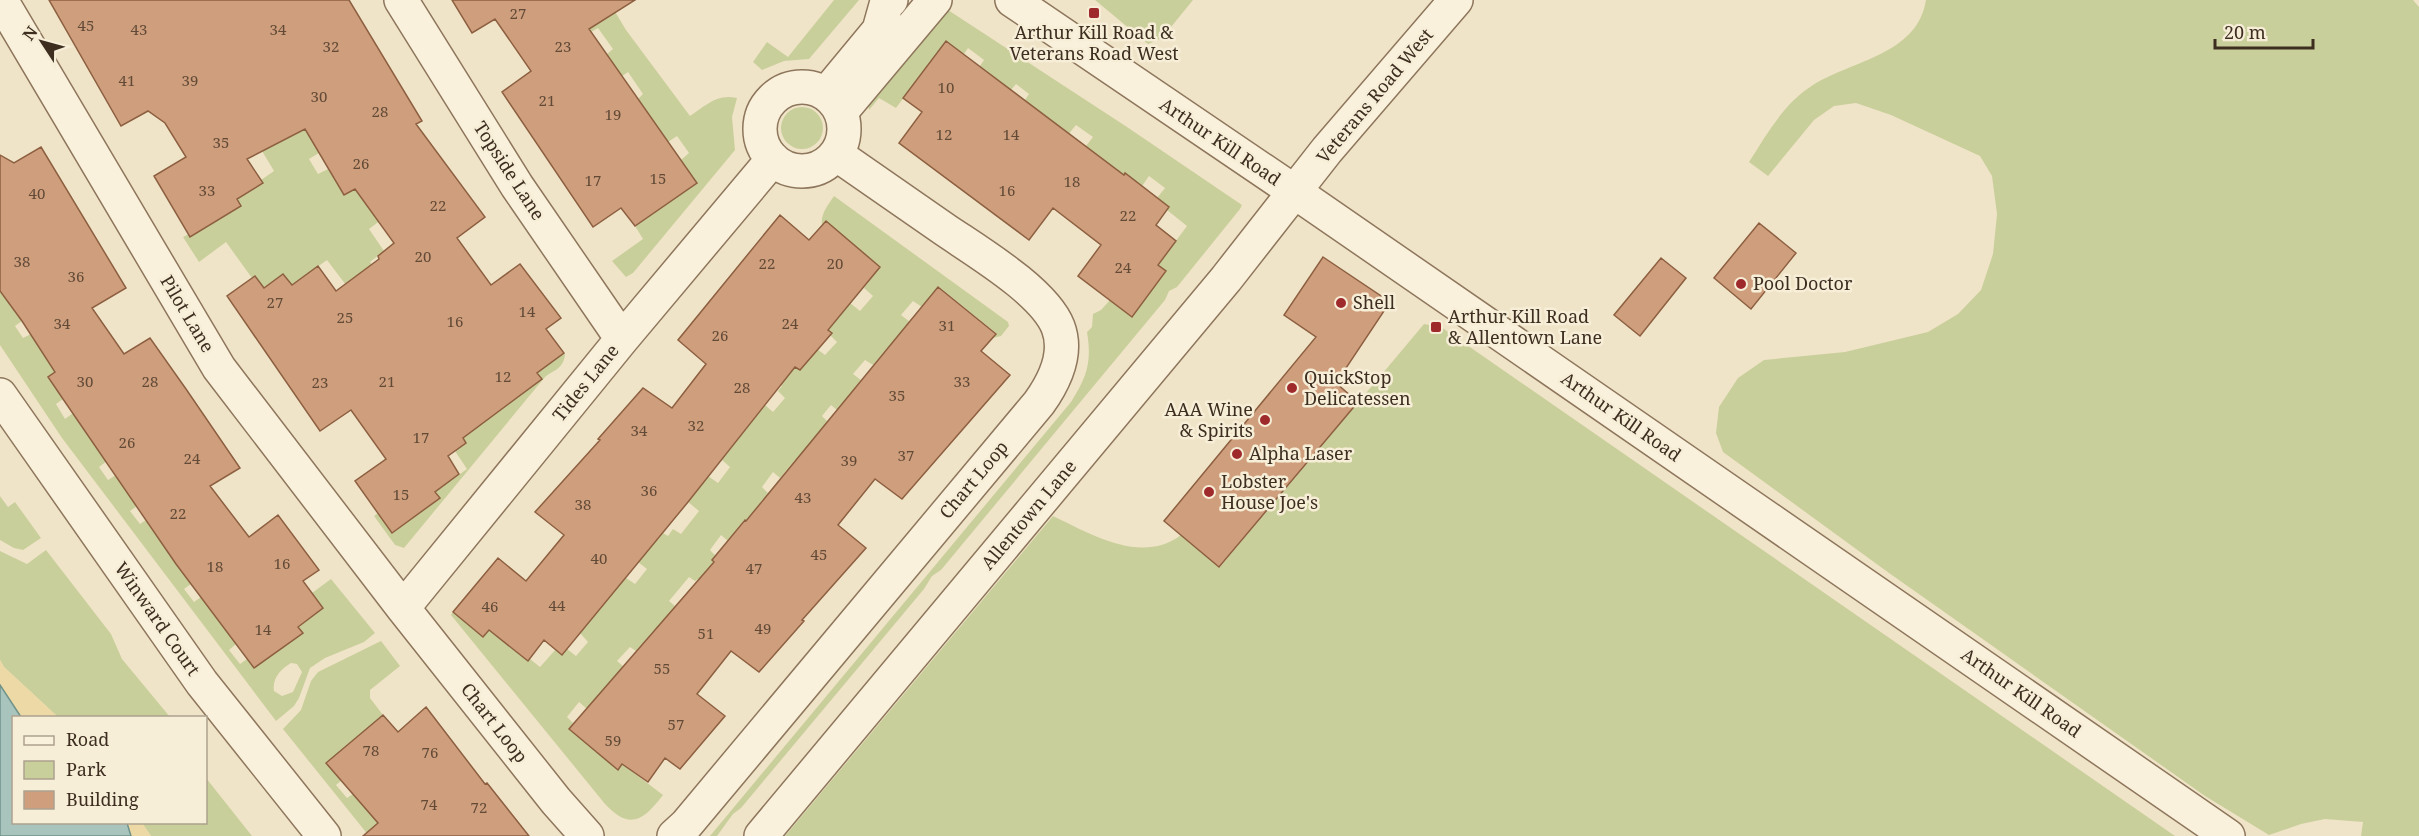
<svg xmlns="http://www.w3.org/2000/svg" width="2419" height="836" viewBox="0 0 2419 836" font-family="'Noto Serif',serif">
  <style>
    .green { fill: #c9cf9b; fill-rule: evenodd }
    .sand { fill: #ecd9a5 }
    .water { fill: #a9c4bc; stroke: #6f938a; stroke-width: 1.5 }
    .building { fill: #cf9f7d; stroke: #8d5f41; stroke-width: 1.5 }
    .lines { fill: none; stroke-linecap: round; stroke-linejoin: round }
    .minor-casing { stroke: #8d765c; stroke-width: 36 }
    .minor { stroke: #faf1dc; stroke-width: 33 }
    .poi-dot { fill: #9e2a2b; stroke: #f7eed8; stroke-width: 2 }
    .labels { text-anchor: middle; stroke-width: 5; stroke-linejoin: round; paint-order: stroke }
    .number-label { font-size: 15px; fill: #624a37 }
    .poi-label { font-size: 18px; fill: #3d2e20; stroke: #f7eed8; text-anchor: start }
    .street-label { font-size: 18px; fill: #3d2e20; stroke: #f7eed8 }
  </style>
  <rect width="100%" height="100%" fill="#f0e4c8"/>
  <path class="green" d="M227 0H230L301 124 322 148 318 151 319 153 309 159 318 174 328 169 344 195 404 159 415 164 437 153 445 163 413 196 369 229 384 251 370 262 388 285 417 311 541 379 537 373 564 353 565 355C563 369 554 370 545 377L404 548 395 545 374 516 378 513 393 533 440 498 435 492 467 469 455 451 466 443 459 434 327 260 292 285 283 274 264 288 256 277 252 278 226 242 199 262 183 237 189 234 191 236 241 206 237 199 263 184 261 180 274 171 262 151Z
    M608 0 626 30 690 116C705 106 717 93 737 98L732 117 735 150 633 273 626 277 612 261 643 239 635 226 697 183 681 160 689 153 677 136 668 142 638 99 643 94 628 72 618 79 607 54 613 49 598 28 591 32 576 11Z
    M834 0H859L809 59 784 61 762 70 753 62 767 42 788 57Z
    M1095 0H1193L1162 38 1148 44Z
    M1926 0H2413L2419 7V836H2361L2363 822 2325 819 2301 824 2269 835 2205 796 1889 573 1723 452 1716 433 1719 407 1738 378 1764 360 1845 352 1928 332 1958 314 1981 290 1993 254 1997 214 1992 176 1980 156 1891 115 1856 103 1834 106 1814 120 1768 176 1749 162C1767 134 1784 103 1813 85 1853 60 1917 55 1926 0Z
    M948 10 1127 127 1242 205 1240 209 1177 287 1169 291 1165 300 941 570 932 576 924 589 741 808 733 814 717 836H710L1071 402C1087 377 1092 362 1087 332L1092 327 1093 314 1101 310 1110 300 1132 317 1166 271 1158 265 1187 226 1167 210 1169 207 1157 198 1165 188 1149 176 1142 186 1089 221 1086 146 1093 137 1076 125 1063 141 1050 120 1025 100 1029 94 1016 84 1011 90 984 83 991 74 980 66 984 60 968 48 964 54 946 41 896 108 879 98 869 110 868 103Z
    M781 128a21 21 0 1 1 42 0a21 21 0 1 1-42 0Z
    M834 196 1008 322 1009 326 1001 336 993 338 996 333 939 287 922 307 913 301 901 315 910 322 892 350 888 347 873 365 865 360 853 374 861 380 855 387 861 391 837 410 831 405 822 416 828 422 849 503 795 460 780 478 773 472 762 487 768 493 760 503 766 507 751 525 744 520 728 541 721 535 710 550 716 556 717 564 702 582 698 579 695 581 689 577 669 601 675 606 663 622 709 673 654 630 636 651 630 647 617 661 623 666 619 671 623 675 587 709 579 702 567 717 574 724 570 729 617 769 622 764 663 795C644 820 630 831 605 804L451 615 453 612 483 637 489 630 528 661 530 659 540 667 556 649 562 654 567 649 576 656 588 642 580 633 598 611 551 572 626 578 635 584 647 569 638 562 653 536 658 540 663 533 668 536 673 529 681 534 699 511 688 502 690 500 686 496 708 476 718 483 730 467 722 460 739 438 704 407 745 429 765 405 773 412 785 398 778 391 782 386 778 382 792 364 800 370 817 349 825 355 837 342 830 335 831 332 824 326 850 303 860 311 873 296 864 288 880 267 826 222 822 225C820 215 828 205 834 196Z
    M11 291 22 321 15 326 23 338 31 334 49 362 100 329 63 399 56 404 65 419 73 413 107 461 99 467 108 480 116 475 137 506 130 511 140 524 146 520 191 584 184 589 194 602 201 597 236 644 229 650 240 664 247 659 254 667 302 634 298 627 323 608 312 593 331 579 375 633 364 642 325 658 310 668 299 698 294 706 276 721 62 438 0 345V292L3 296ZM291 663 297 664 302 672 293 692 282 696 274 691C272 678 281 669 291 663Z
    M1424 324 1441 327 2175 836H785L1053 516C1091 534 1141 565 1181 535L1220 567Z
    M0 496 8 507 15 502 41 538 23 550 14 548 0 540Z
    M46 550 111 634 122 659 170 717H58L4 667 0 660V551L27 564Z
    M381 641 400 666 370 690V698L383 715 326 763 342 780 336 785 347 798 353 794 389 813 377 823 388 836H369L283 729 301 710 311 681 318 672Z
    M206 778 252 836H151L142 823 206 822Z"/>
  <path class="sand" d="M0 660 4 667 58 717H21L0 685Z
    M127 823H142L151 836H131Z"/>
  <path class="water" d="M0 685 21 717 14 718V822L127 823 131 836H0Z"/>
  <path class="building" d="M49 0H349L422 121 416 124 485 217 457 238 491 285 520 264 561 318 546 329 564 353 537 373 542 379 463 438 466 443 448 456 459 474 435 492 440 498 392 533 355 481 386 459 351 410 320 431 227 296 255 276 264 288 283 274 292 285 318 266 336 291 379 259 378 256 394 243 355 189 344 195 305 129 247 159 263 183 237 199 241 206 190 237 154 176 186 157 165 123 148 111 121 126Z
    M452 0H635L589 29 697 183 635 226 621 208 593 227 502 92 531 71 495 19 472 33Z
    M946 41 1124 175 1125 173 1169 207 1156 225 1176 241 1158 265 1166 271 1132 317 1078 276 1101 245 1053 208 1029 240 899 143 922 112 903 98Z
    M41 147 126 288 92 308 124 354 150 338 186 389 240 468 210 486 249 537 278 515 319 570 303 581 323 608 298 627 303 633 254 668 176 564 63 399 48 377 55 372 22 321 0 291V155L14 163Z
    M780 215 809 240 826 221 880 267 828 330 832 333 800 370 795 367 688 502 562 655 544 640 528 661 489 630 483 637 453 612 498 558 526 581 564 535 535 512 600 440 598 439 643 388 672 408 706 364 678 340Z
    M1759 223 1796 253 1751 309 1714 278Z
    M1323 257 1390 302 1336 383 1358 402 1219 567 1164 521 1316 337 1284 315Z
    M1661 258 1686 278 1640 336 1614 315Z
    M938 287 996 334 981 351 1010 375 902 499 875 479 838 525 866 548 802 620 804 621 759 672 731 651 697 694 725 716 680 769 665 758 648 782 622 764 618 770 569 729 714 562 712 560 745 520 746 521Z
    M426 707 485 784 487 783 529 836H363L378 823 326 763 383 715 398 732Z"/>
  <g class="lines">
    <defs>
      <path id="minor" d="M1 0 219 368 403 608 556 801 587 836
        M401 0 517 186 622 339
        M1012 0 1295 192 2228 836
        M760 129a42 42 0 1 1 84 0a42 42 0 1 1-84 0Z
        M826 94 879 30 886 5 891 0
        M841 112 935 0
        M0 395 202 683 324 836
        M403 608 622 339 773 159
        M674 836 686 825 1039 403C1054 382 1068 353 1058 327 1044 291 976 251 944 229 908 204 872 179 836 154
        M761 836 1226 279 1327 150 1456 0"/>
    </defs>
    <use href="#minor" class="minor-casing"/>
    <use href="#minor" class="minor"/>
  </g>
  <g class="poi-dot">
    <rect x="1088" y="7" width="12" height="12" rx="3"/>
    <circle cx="1741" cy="284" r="6"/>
    <circle cx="1341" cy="303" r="6"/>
    <rect x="1430" y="321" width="12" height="12" rx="3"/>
    <circle cx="1292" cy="388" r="6"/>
    <circle cx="1265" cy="420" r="6"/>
    <circle cx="1237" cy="454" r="6"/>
    <circle cx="1209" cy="492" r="6"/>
  </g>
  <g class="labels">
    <g class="number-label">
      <text x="518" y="19">27</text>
      <text x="86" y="31">45</text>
      <text x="139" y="35">43</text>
      <text x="278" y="35">34</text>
      <text x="331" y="52">32</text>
      <text x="563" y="52">23</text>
      <text x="127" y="86">41</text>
      <text x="190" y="86">39</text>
      <text x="946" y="93">10</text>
      <text x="319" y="102">30</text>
      <text x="547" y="106">21</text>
      <text x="380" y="117">28</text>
      <text x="613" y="120">19</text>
      <text x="944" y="140">12</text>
      <text x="1011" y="140">14</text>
      <text x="221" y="148">35</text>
      <text x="361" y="169">26</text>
      <text x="658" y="184">15</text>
      <text x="593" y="186">17</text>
      <text x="1072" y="187">18</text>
      <text x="207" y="196">33</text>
      <text x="1007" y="196">16</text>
      <text x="37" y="199">40</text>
      <text x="438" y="211">22</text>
      <text x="1128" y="221">22</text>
      <text x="423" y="262">20</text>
      <text x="22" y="267">38</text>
      <text x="767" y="269">22</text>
      <text x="835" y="269">20</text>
      <text x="1123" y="273">24</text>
      <text x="76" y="282">36</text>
      <text x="275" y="308">27</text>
      <text x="527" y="317">14</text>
      <text x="345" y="323">25</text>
      <text x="455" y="327">16</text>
      <text x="62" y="329">34</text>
      <text x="790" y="329">24</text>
      <text x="947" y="331">31</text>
      <text x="720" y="341">26</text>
      <text x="503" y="382">12</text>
      <text x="85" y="387">30</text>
      <text x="150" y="387">28</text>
      <text x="387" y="387">21</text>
      <text x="962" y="387">33</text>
      <text x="320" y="388">23</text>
      <text x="742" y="393">28</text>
      <text x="897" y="401">35</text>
      <text x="696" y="431">32</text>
      <text x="639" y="436">34</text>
      <text x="421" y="443">17</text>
      <text x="127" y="448">26</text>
      <text x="906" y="461">37</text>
      <text x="192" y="464">24</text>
      <text x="849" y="466">39</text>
      <text x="649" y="496">36</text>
      <text x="401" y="500">15</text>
      <text x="803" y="503">43</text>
      <text x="583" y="510">38</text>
      <text x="178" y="519">22</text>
      <text x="819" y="560">45</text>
      <text x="599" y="564">40</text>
      <text x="282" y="569">16</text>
      <text x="215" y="572">18</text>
      <text x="754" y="574">47</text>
      <text x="557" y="611">44</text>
      <text x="490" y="612">46</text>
      <text x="763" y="634">49</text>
      <text x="263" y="635">14</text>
      <text x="706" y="639">51</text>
      <text x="662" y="674">55</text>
      <text x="676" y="730">57</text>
      <text x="613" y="746">59</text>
      <text x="371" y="756">78</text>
      <text x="430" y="758">76</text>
      <text x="429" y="810">74</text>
      <text x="479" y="813">72</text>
    </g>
    <g class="poi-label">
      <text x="1094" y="39" text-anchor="middle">Arthur Kill Road &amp;<tspan x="1094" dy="21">Veterans Road West</tspan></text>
      <text x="1753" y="290">Pool Doctor</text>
      <text x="1353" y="309">Shell</text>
      <text x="1448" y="323">Arthur Kill Road<tspan x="1448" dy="21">&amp; Allentown Lane</tspan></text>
      <text x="1304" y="384">QuickStop<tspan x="1304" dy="21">Delicatessen</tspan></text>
      <text x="1253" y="416" text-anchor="end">AAA Wine<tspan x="1253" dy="21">&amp; Spirits</tspan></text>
      <text x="1249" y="460">Alpha Laser</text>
      <text x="1221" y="488">Lobster<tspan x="1221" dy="21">House Joe's</tspan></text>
    </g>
    <g class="street-label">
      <text transform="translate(1375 96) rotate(-50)" y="6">Veterans Road West</text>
      <text transform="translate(1220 142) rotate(34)" y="6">Arthur Kill Road</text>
      <text transform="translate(509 171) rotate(57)" y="6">Topside Lane</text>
      <text transform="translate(187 314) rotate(59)" y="6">Pilot Lane</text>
      <text transform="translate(586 383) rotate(-51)" y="6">Tides Lane</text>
      <text transform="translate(1621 417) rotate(35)" y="6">Arthur Kill Road</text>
      <text transform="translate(974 480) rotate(-50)" y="6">Chart Loop</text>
      <text transform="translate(1029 515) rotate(-50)" y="6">Allentown Lane</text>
      <text transform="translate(157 619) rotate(55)" y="6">Winward Court</text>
      <text transform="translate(2021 693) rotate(35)" y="6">Arthur Kill Road</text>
      <text transform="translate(494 723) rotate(52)" y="6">Chart Loop</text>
    </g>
  </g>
  <rect x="12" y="716" width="195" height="108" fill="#f7eed8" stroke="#ada18e" stroke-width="1.5"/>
  <rect x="24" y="736" width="30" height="9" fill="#faf1dc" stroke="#ada18e" stroke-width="1.5"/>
  <text x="66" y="746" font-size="18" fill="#3d2e20">Road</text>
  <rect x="24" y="761" width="30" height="18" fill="#c9cf9b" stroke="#ada18e" stroke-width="1.5"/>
  <text x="66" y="776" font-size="18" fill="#3d2e20">Park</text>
  <rect x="24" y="791" width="30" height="18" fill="#cf9f7d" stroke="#ada18e" stroke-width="1.5"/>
  <text x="66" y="806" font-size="18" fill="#3d2e20">Building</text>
  <g transform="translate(42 42) rotate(306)" stroke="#f7eed8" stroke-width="4.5" paint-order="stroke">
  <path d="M0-4.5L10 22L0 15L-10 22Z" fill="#3d2e20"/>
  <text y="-9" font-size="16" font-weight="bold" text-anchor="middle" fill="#3d2e20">N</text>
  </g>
  <path d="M2215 39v9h98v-9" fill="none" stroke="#3d2e20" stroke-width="3"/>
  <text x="2224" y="39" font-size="18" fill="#3d2e20" stroke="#f7eed8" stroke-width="4.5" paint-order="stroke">20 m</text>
</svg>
